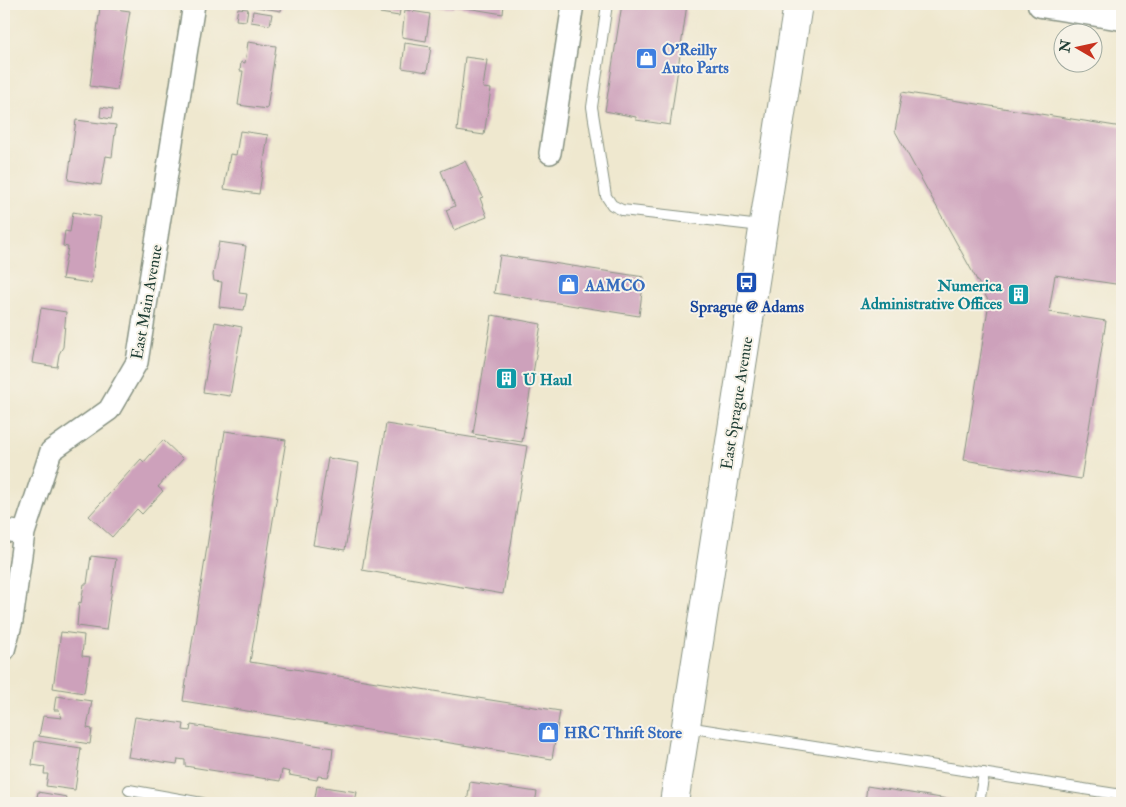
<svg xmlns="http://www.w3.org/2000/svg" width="1126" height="807" viewBox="0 0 1126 807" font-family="'IM FELL Double Pica',serif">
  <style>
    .building { fill: #cda1bb }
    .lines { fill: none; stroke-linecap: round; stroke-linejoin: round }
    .service-casing { stroke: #879282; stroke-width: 12 }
    .minor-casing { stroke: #879282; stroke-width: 24 }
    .tertiary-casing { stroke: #879282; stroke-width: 29 }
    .primary-casing { stroke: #879282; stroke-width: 30 }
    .service { stroke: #fff; stroke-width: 10 }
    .minor { stroke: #fff; stroke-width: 21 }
    .tertiary { stroke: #fff; stroke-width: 26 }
    .primary { stroke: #fff; stroke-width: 28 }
    .labels { text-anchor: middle; stroke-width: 4; stroke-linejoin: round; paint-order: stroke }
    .shop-label { font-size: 16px; font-weight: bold; fill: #366cbe; stroke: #f7f3e8; text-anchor: start }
    .culture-label { font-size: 16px; font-weight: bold; fill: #0d838f; stroke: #f7f3e8; text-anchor: end }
    .street-label { font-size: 16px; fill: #1f3d34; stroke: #f7f3e8 }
    .transit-label { font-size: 16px; font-weight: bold; fill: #164399; stroke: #f7f3e8 }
  </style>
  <rect width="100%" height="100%" fill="#f7f3e8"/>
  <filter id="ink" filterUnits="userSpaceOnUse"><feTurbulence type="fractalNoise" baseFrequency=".02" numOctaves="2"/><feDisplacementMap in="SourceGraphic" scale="10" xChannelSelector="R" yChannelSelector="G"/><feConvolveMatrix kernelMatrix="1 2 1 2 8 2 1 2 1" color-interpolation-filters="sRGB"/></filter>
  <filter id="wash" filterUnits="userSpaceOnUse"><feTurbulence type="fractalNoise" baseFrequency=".0096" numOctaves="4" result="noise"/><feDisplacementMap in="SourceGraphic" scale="20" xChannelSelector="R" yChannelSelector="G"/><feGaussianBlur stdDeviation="1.12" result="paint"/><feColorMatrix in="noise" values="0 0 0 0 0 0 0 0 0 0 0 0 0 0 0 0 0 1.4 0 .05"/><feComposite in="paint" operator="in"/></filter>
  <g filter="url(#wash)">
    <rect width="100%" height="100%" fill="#efe8cf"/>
    <g id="blocks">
      <path class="building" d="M252 4H282L281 11 251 6Z
        M348 4H371L370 8Z
        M382 4H401L399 16 380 13Z
        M423 4H504L503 14 454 6 453 8H445Z
        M622 4H687L670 125 636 120V117L605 111Z
        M100 7 130 11 117 90 90 86Z
        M238 8 248 9 246 21 236 20Z
        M405 10 430 14 426 41 402 37Z
        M253 11 272 14 270 25 251 22Z
        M248 42 276 46 267 109 238 105 243 71H240L241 62 245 63Z
        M405 43 431 47 427 72 402 68Z
        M465 57 487 60 483 88 491 89 484 135 457 131Z
        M902 92 1122 127V285L1055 275 1049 312 1106 321 1081 479 964 460 989 302 895 131Z
        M101 107 113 109 111 119 100 117Z
        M76 120 116 125 112 157 106 156 101 185 68 180Z
        M240 131 268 135 259 194 224 189 230 154 236 155Z
        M465 161 483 197 480 198 487 217 454 230 446 210 455 206 441 171Z
        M73 212 101 217 91 283 62 279 68 247 63 246 65 231 70 232Z
        M219 242 246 246 239 293 247 294 244 310 219 307 222 282 214 281 213 275Z
        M500 255 644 277 639 316 494 293Z
        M41 308 66 312 63 347 59 354 57 367 32 363Z
        M492 315 541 324 522 442 473 434Z
        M215 322 242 327 230 396 203 392Z
        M386 424 527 446 503 594 362 570Z
        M225 431 286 440 250 662 560 711 552 759 183 701Z
        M163 440 183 459 158 487 163 491 142 514 137 509 112 537 89 516 141 459 144 462Z
        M328 458 359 463 345 550 313 545Z
        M91 556 116 559 106 630 77 626 79 602 81 603 84 584H87Z
        M61 632 84 635 82 656 90 657 84 693 53 688Z
        M56 696 92 701 87 728 92 729 90 744 39 736 43 716 62 718 59 710H54Z
        M135 717 184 724 183 730 190 731 191 725 333 748 331 768 328 777 318 776 317 780 289 775 290 772 282 770 280 781 185 766V760L178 759 177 764 128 757Z
        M35 741 81 748 75 790 46 786 48 774H44L45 767 32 765Z
        M470 782 537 792 535 803H467Z
        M317 786 357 792 355 803H314Z
        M867 786 966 802V803H865Z
        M38 792 67 797 66 803H31V801L36 802Z"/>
    </g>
  </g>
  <g filter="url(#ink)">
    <use href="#blocks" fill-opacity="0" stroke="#879282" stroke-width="1"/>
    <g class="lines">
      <defs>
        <path id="service" d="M607 4 592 107 606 196 612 205 622 210 761 226
          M687 727 1122 795
          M129 790 202 803
          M979 803 984 773"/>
        <path id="minor" d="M550 153 573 4
          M4 530 24 533
          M4 650 12 621 24 533 51 451 109 410 137 362 194 4"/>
        <path id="tertiary" d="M1041 4 1122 17"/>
        <path id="primary" d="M674 803 798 4"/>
      </defs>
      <use href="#service" class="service-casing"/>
      <use href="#minor" class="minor-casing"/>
      <use href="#tertiary" class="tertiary-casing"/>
      <use href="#primary" class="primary-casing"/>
      <use href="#service" class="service"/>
      <use href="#minor" class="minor"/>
      <use href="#tertiary" class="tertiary"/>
      <use href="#primary" class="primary"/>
    </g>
  </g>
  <defs>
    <symbol id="shop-square" viewBox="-11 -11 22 22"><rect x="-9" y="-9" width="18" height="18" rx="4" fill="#3f7fe0" stroke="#f7f3e8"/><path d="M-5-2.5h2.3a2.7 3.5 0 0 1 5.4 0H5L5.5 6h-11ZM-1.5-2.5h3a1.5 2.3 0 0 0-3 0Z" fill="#fff"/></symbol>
    <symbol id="bus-square" viewBox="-11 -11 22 22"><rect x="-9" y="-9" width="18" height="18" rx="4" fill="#1a4fb4" stroke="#f7f3e8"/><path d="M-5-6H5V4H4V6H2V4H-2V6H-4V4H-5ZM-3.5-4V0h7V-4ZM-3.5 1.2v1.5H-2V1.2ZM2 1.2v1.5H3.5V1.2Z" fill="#fff"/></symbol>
    <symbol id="building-square" viewBox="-11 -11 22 22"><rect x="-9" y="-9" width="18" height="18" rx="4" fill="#0f9aa8" stroke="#f7f3e8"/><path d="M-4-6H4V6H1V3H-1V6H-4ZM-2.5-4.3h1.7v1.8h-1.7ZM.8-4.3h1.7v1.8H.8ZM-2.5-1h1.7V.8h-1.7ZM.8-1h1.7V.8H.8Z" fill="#fff"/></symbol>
  </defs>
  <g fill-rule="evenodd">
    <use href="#shop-square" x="634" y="46" width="25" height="25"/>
    <use href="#bus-square" x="734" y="270" width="25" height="25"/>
    <use href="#shop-square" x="556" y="272" width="25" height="25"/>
    <use href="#building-square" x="1006" y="282" width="25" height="25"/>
    <use href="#building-square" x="494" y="366" width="25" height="25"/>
    <use href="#shop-square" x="536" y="720" width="25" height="25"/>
  </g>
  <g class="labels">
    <g class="shop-label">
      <text x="662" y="55">O'Reilly<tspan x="662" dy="18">Auto Parts</tspan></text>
      <text x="585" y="291">AAMCO</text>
      <text x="564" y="738">HRC Thrift Store</text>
    </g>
    <g class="culture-label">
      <text x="1002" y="291">Numerica<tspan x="1002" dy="18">Administrative Offices</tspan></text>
      <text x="523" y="385" text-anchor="start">U Haul</text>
    </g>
    <g class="street-label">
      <text transform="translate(146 302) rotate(-80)" y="6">East Main Avenue</text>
      <text transform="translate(736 403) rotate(-81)" y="6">East Sprague Avenue</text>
    </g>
    <g class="transit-label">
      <text x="747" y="312">Sprague @ Adams</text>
    </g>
  </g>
  <rect width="1126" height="807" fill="none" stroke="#f7f3e8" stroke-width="20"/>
  <g transform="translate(1078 48) rotate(279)"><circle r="24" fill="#f7f3e8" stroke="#a1aaa0"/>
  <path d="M0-4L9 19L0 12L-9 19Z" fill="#c8321e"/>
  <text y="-8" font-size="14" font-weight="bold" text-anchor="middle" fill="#1f3d34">N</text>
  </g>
</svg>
